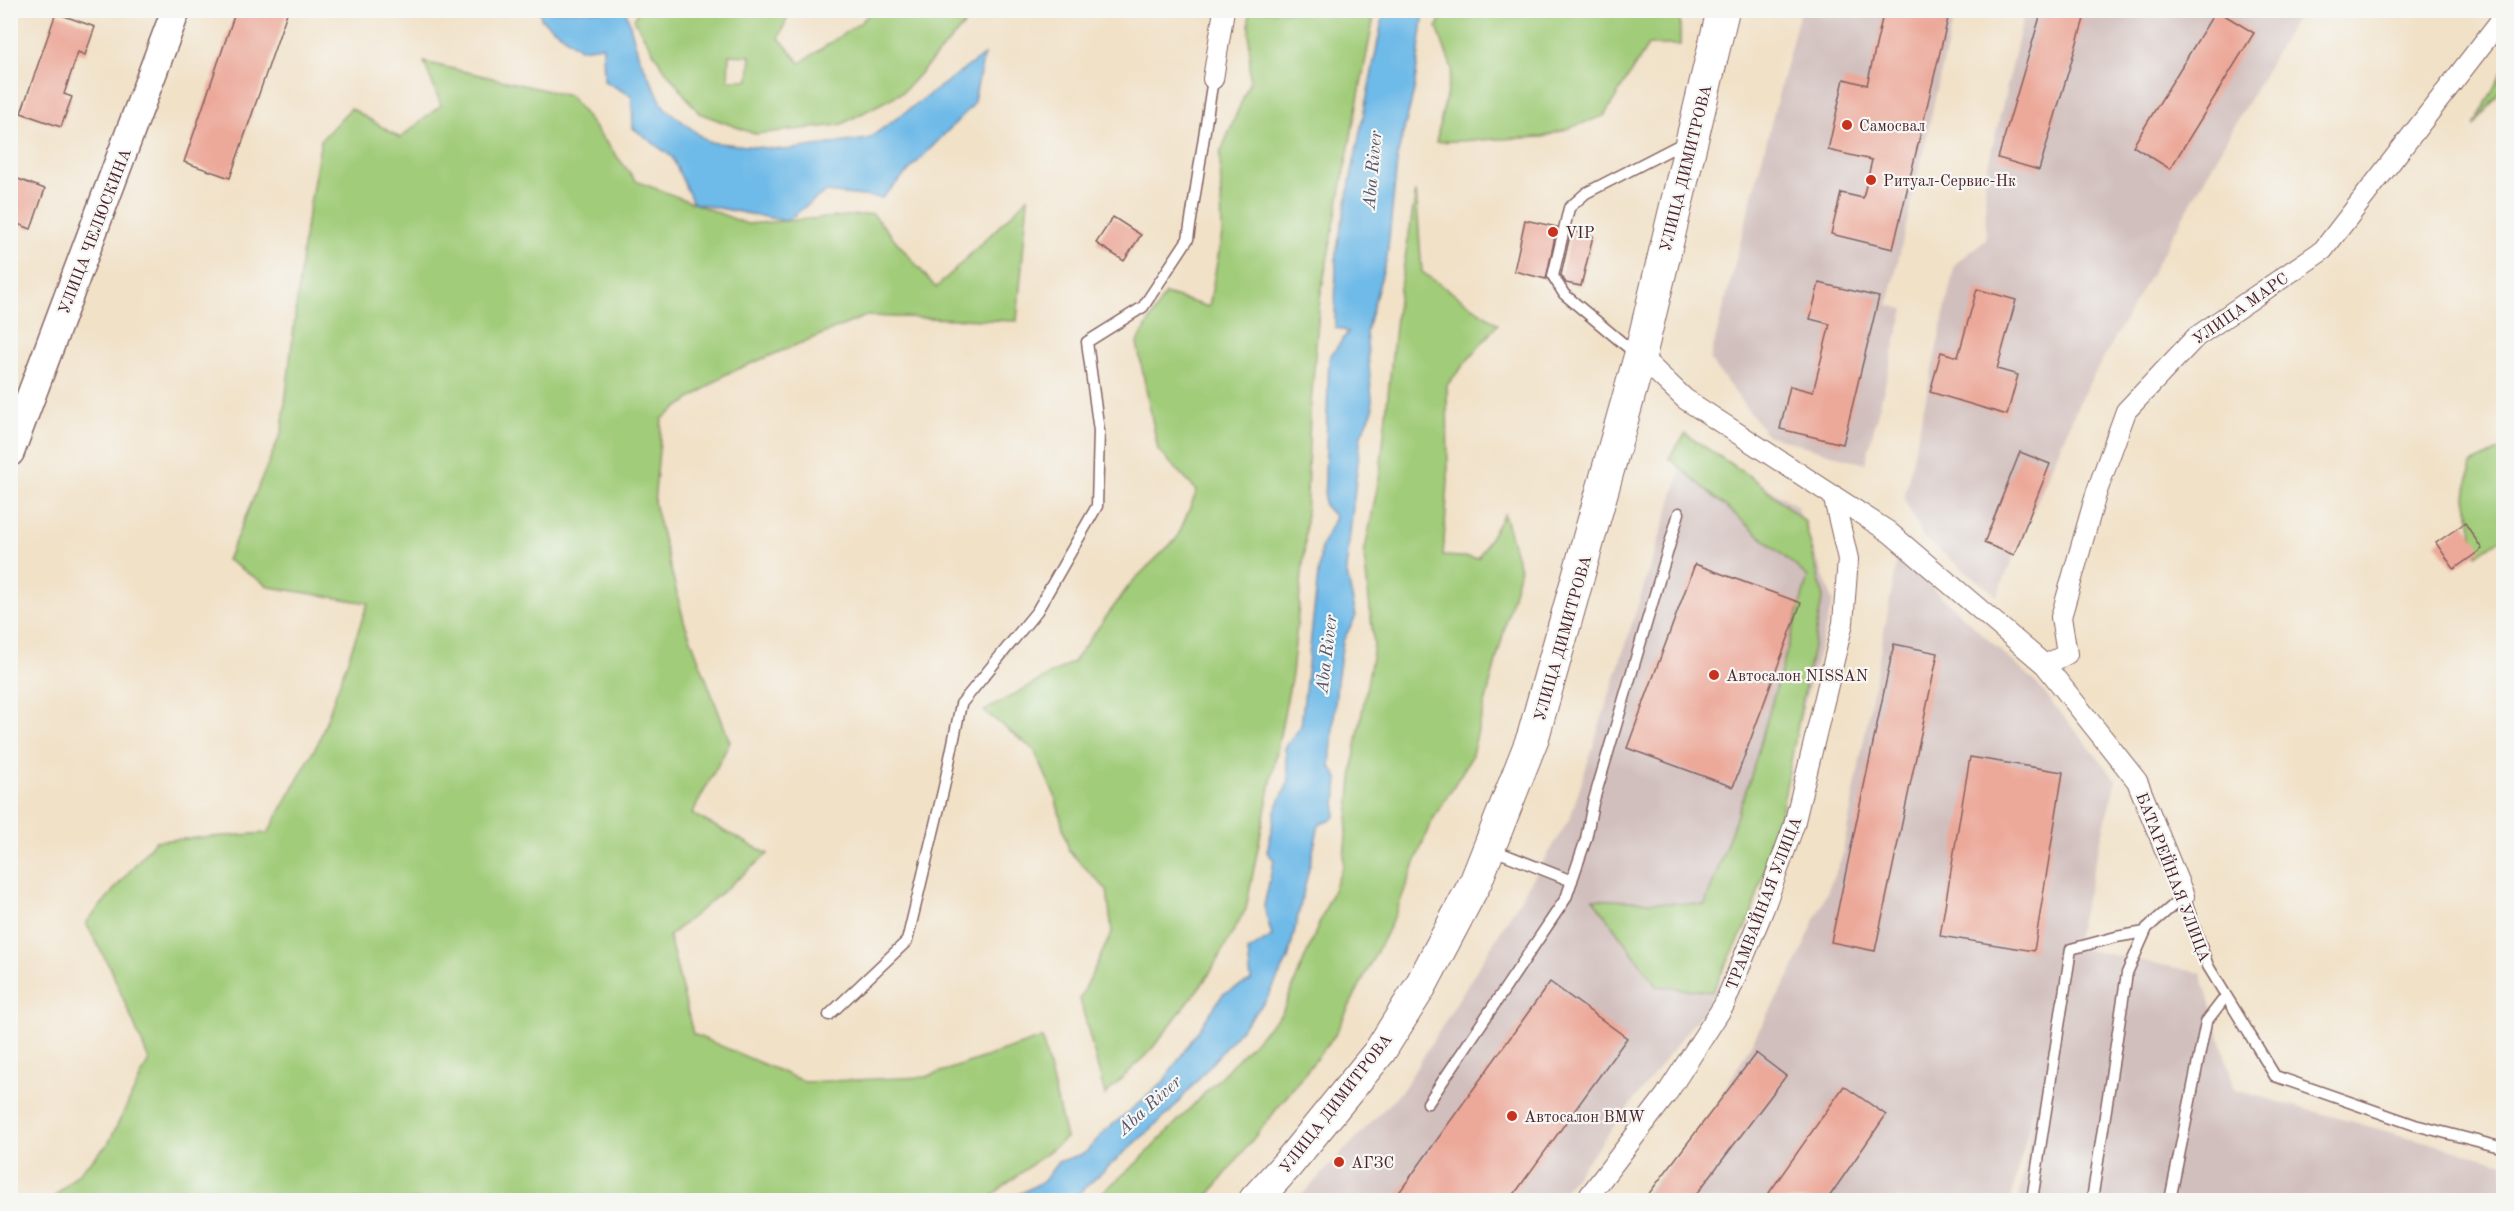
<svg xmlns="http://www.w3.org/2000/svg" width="2514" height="1211" viewBox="0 0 2514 1211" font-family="'Old Standard TT',serif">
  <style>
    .industrial { fill: #d1bfbd }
    .green { fill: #a1cc79; stroke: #767652; stroke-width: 1.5; fill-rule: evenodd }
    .water { fill: #6ebae8; stroke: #5c6c8a; stroke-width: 1.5 }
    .building { fill: #eca99a }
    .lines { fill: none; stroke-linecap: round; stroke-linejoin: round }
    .lane-casing { stroke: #846362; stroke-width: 13 }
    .street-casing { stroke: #846362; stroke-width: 22 }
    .secondary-casing { stroke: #846362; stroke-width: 31 }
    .primary-casing { stroke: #846362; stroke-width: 34 }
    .lane { stroke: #fff; stroke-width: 10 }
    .street { stroke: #fff; stroke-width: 20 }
    .secondary { stroke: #fff; stroke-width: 28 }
    .primary { stroke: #fff; stroke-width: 32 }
    .poi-dot { fill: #c8321e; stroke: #f6f6f2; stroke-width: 2 }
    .labels { text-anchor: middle; stroke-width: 4.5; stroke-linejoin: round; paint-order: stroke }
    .poi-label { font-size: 16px; fill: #4a1f2b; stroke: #f6f6f2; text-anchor: start }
    .street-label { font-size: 16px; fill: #4a1f2b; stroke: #f6f6f2 }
    .water-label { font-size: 18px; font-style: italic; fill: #57556d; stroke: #f6f6f2 }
  </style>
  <rect width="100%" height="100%" fill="#f6f6f2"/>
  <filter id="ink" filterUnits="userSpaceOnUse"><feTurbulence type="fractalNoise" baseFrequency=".0167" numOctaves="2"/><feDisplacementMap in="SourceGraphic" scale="12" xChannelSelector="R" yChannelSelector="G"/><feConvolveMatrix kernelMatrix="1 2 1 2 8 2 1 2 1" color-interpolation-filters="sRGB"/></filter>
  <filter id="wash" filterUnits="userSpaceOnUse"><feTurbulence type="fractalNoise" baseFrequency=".008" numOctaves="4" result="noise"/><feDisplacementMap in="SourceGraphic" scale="24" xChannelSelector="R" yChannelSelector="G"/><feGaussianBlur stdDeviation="1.35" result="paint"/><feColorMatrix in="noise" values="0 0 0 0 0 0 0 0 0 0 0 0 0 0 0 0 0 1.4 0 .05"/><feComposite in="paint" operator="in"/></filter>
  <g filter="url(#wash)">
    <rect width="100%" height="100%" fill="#f1e1c7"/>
    <path class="industrial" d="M1800 11H1955L1888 305 1904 309 1865 464 1767 435 1710 360Z
      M2025 11H2304L2292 24 2081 398 1997 596 1924 538 1904 499 1955 264 1986 240 1985 178Z
      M1691 439 1797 506 1833 601 1748 906 1711 1000 1557 1200H1297L1404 1088 1570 818Z
      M1898 557 2036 683 2116 780 2074 947 2201 973 2235 1090 2504 1163 2503 1200H2019L2036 1101 2010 1200H1639L1708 1120 1794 968 1842 857Z"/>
    <path class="green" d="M638 10 790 11 779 38 800 63 861 22 872 11H974L968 21 903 92 840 125 755 134 699 113 662 66 634 20ZM729 55 751 56 749 80H728Z
      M1249 11H1375L1320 298 1310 414 1305 544 1292 674 1246 909 1208 976 1151 1050 1105 1095 1080 999 1112 932 1107 890 1069 851 1055 796 1034 750 984 711 1073 662 1131 583 1177 538 1197 491 1158 450 1137 343 1165 294 1209 307 1222 234 1220 154 1250 81Z
      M1443 11H1680V45H1648L1604 116 1543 137 1436 142 1452 69 1437 27Z
      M424 62 570 96 636 181 747 224 873 214 936 288 1028 198 1017 321 866 316 726 374 662 419 654 503 684 621 730 742 692 814 768 854 669 936 693 1034 805 1082 926 1077 1042 1038 1066 1138 986 1200H51L108 1144 149 1060 112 972 86 923 155 841 268 833 319 741 368 603 270 587 227 560 282 431 304 238 321 140 351 108 400 138 441 105Z
      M2503 70V87L2474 126Z
      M1416 191 1422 272 1498 324 1447 385 1448 482 1443 556 1478 558 1504 514 1520 569 1471 758 1430 824 1395 915 1335 1035 1205 1200H1093L1139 1161 1282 1013 1343 866 1355 751 1374 646 1364 555 1380 473 1397 307Z
      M1685 434 1757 481 1805 522 1823 595 1781 813 1751 916 1712 992 1657 986 1593 899 1705 905 1750 779 1808 577 1669 458Z
      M2503 449V537L2477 555 2466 497 2471 464Z"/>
    <path class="water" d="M540 11H626L639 57 664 107 708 142 785 150 868 139 984 55 973 105 882 198 825 192 786 221 693 203 672 157 633 128 632 96 604 81 603 46 580 49 541 19Z
      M1384 11H1424L1414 91 1398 153 1387 257 1366 332 1373 410 1361 435 1346 569 1356 616 1343 641 1337 681 1330 766 1338 778 1335 817 1319 825 1288 959 1266 1000 1170 1112 1071 1200H1008L1044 1181 1058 1162 1085 1153 1105 1131 1162 1084 1223 994 1251 981 1248 951 1272 936 1264 906 1274 860 1267 852 1275 811 1289 781 1285 748 1301 726 1321 548 1335 517 1324 505 1329 358 1348 332 1335 327 1336 253Z"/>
    <g id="blocks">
      <path class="building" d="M236 10H288L230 178 184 162Z
        M1884 10H1950L1893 249 1831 234 1841 193 1863 198 1872 160 1828 150 1844 79 1867 85Z
        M2042 10H2055L2084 19 2039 170 1998 158Z
        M2216 10 2254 33 2170 169 2133 146Z
        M56 13 95 27 85 55 78 52 64 94 72 97 61 127 21 113Z
        M10 176 45 189 31 229 10 221Z
        M1113 217 1141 235 1124 261 1096 243Z
        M1525 220 1557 227 1546 279 1514 271Z
        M1571 231 1593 236 1581 286 1566 283 1561 275Z
        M1819 283 1879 297 1843 444 1780 429 1790 386 1813 392 1830 324 1810 319Z
        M1977 289 2016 300 1997 369 2018 375 2007 415 1930 392 1941 352 1958 357Z
        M2020 452 2050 464 2014 555 1984 543Z
        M2465 523 2482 549 2454 569 2436 543Z
        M1695 564 1801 603 1733 787 1627 748Z
        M1894 644 1938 653 1875 951 1831 942Z
        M1970 757 2063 772 2034 951 1940 936Z
        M1550 982 1627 1038 1510 1200H1407L1398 1194Z
        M1756 1053 1786 1076 1692 1200H1644Z
        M1844 1086 1886 1115 1827 1200H1764Z"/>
    </g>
  </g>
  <g filter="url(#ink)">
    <use href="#blocks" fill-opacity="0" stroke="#846362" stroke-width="1.5"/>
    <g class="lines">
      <defs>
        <path id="lane" d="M1637 355 1564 294 1553 276 1569 208 1586 193 1685 142
          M1491 849 1572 881
          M829 1015 907 941 944 787 961 704 1037 611 1097 506 1099 431 1087 342 1143 307 1188 239 1213 79
          M1428 1103 1566 898 1586 839 1593 803 1679 513
          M2032 1200 2071 949 2116 937 2145 932
          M2092 1200 2127 973 2147 928 2184 896 2208 966 2275 1076 2415 1125 2504 1148
          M2170 1200 2206 1022 2226 996"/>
        <path id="street" d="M1213 79 1224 10
          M1640 356 1685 399 1889 532 2045 665 2137 781 2184 896
          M2045 665 2067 654 2061 617 2097 491 2126 411 2196 337 2323 250 2504 16
          M1586 1200 1666 1095 1724 1005 1764 908 1794 825 1843 623 1848 559 1833 495"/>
        <path id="secondary" d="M10 452 176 10"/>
        <path id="primary" d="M1255 1200 1287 1165 1380 1051 1420 987 1476 881 1533 737 1640 356 1723 10"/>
      </defs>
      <use href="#lane" class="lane-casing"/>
      <use href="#street" class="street-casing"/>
      <use href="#secondary" class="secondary-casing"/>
      <use href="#primary" class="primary-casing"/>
      <use href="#lane" class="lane"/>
      <use href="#street" class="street"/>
      <use href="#secondary" class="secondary"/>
      <use href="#primary" class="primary"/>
    </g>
  </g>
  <g class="poi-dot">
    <circle cx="1847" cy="125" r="6"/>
    <circle cx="1871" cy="180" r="6"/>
    <circle cx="1553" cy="232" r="6"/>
    <circle cx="1714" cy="675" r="6"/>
    <circle cx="1512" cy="1116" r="6"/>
    <circle cx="1339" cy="1162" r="6"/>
  </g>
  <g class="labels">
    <g class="poi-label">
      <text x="1859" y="131">Самосвал</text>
      <text x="1883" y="186">Ритуал-Сервис-Нк</text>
      <text x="1565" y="238">VIP</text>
      <text x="1726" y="681">Автосалон NISSAN</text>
      <text x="1524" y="1122">Автосалон BMW</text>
      <text x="1351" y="1168">АГЗС</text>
    </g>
    <g class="street-label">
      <text transform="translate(1685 168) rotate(-76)" y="6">УЛИЦА ДИМИТРОВА</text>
      <text transform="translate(94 231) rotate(-69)" y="6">УЛИЦА ЧЕЛЮСКИНА</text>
      <text transform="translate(2240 308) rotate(-35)" y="6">УЛИЦА МАРС</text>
      <text transform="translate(1562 638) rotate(-74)" y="6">УЛИЦА ДИМИТРОВА</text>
      <text transform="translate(2174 877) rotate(69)" y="6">БАТАРЕЙНАЯ УЛИЦА</text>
      <text transform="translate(1763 903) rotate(-69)" y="6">ТРАМВАЙНАЯ УЛИЦА</text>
      <text transform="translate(1335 1103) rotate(-52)" y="6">УЛИЦА ДИМИТРОВА</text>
    </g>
    <g class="water-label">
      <text transform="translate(1372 170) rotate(-85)" y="6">Aba River</text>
      <text transform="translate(1326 654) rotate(-83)" y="6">Aba River</text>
      <text transform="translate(1149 1105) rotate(-42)" y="6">Aba River</text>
    </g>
  </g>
  <rect width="2514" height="1211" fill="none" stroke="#f6f6f2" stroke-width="36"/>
</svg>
